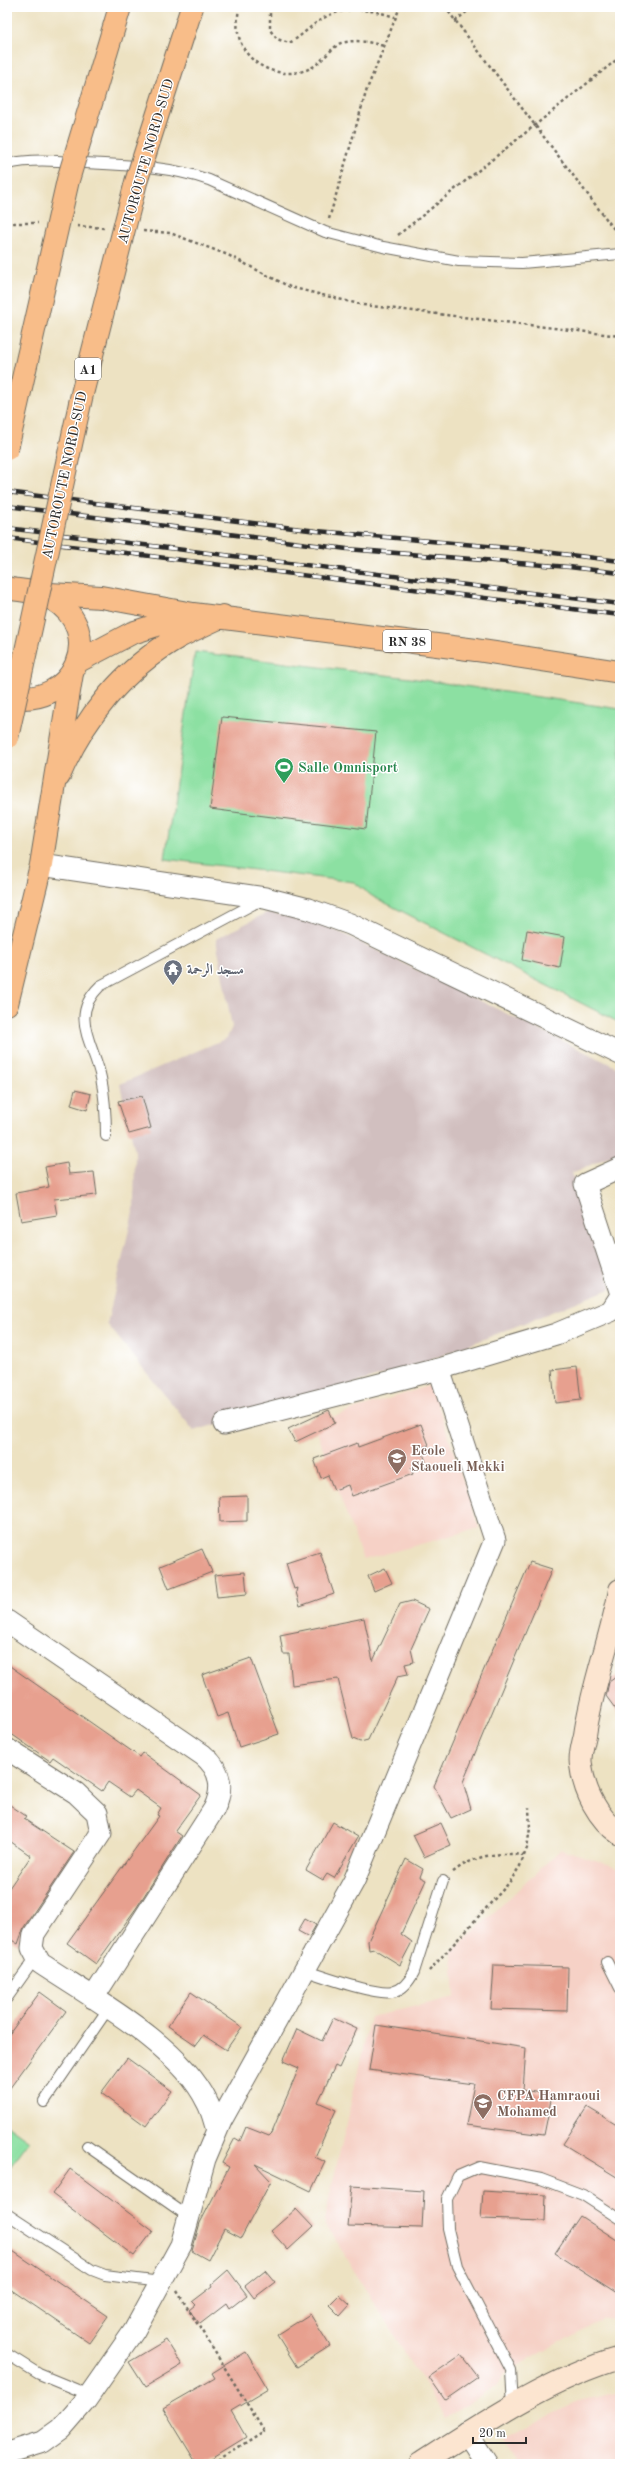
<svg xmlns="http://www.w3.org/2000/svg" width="627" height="2471" viewBox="0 0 627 2471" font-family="'Old Standard TT',Amiri,serif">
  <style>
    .built { fill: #f6d1c6 }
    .industrial { fill: #d1bfbf }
    .green { fill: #8ce0a2; stroke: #5c8666 }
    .building { fill: #e7a08f }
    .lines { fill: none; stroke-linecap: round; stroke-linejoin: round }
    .service-casing { stroke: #6f6b60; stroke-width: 12 }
    .minor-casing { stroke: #6f6b60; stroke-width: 23 }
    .secondary-casing { stroke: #6f6b60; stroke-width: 24 }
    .primary-casing { stroke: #6f6b60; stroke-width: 24 }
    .motorway-casing { stroke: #6f6b60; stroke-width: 24 }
    .path { stroke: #6f6b60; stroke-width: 2.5; stroke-dasharray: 3 3; stroke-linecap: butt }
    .service { stroke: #fff; stroke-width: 10 }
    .minor { stroke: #fff; stroke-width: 21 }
    .secondary { stroke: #fce5d0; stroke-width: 22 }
    .primary { stroke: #f8bd89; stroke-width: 22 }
    .motorway { stroke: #f8bd89; stroke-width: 22 }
    .rail-casing { stroke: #2b2b2b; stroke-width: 4.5 }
    .rail { stroke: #fff; stroke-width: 3; stroke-dasharray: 9; stroke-linecap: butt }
    .motorway-bridge-casing { stroke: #6f6b60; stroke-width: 24; stroke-linecap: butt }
    .motorway-bridge { stroke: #f8bd89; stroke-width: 22 }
    .labels { text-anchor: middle; stroke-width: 3; stroke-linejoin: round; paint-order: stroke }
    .shield { fill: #fff; stroke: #6b6b6b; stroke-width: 1 }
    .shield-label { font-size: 13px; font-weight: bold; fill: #2b2b2b }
    .street-label { font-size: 14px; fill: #2b2b2b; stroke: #fff }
    .leisure-label { font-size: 14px; font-weight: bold; fill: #27864d; stroke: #fff; text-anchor: start }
    .worship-label { font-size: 14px; font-weight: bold; fill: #5b616d; stroke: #fff; text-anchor: start }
    .education-label { font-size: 14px; font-weight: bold; fill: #785e54; stroke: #fff; text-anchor: start }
  </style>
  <rect width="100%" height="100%" fill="#fff"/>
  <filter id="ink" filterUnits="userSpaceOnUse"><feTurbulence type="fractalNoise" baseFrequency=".025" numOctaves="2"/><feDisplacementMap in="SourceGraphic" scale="8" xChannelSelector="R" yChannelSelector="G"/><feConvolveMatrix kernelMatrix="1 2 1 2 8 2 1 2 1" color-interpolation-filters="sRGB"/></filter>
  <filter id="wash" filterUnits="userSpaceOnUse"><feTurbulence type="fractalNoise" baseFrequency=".012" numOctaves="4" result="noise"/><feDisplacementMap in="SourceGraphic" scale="16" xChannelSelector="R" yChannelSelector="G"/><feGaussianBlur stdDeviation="0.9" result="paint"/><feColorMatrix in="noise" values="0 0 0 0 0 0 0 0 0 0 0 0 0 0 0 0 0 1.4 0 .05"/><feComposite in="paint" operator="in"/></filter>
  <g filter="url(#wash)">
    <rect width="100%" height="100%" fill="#ede2c2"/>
    <path class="built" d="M431 1385 479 1528 363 1560 314 1423Z
      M561 1849 620 1868V2320L602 2319 511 2370 504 2374 498 2385 445 2418 324 2222 370 2017 455 1997 452 1952Z
      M620 2392V2464H519L503 2440 578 2401Z"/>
    <path class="industrial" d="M268 912 323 924 620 1069V1152L572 1173 612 1288 426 1362 194 1431 107 1324 134 1208 135 1152 120 1084 227 1038 232 1027 216 939Z"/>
    <path class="green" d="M195 652 410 678 620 709V1023L372 896 354 882 165 859Z
      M7 2125 29 2141 7 2171Z"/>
    <g id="blocks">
      <path class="building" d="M222 717 376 732 366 829 210 809Z
        M527 930 565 937 560 968 522 960Z
        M75 1090 91 1094 87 1110 71 1105Z
        M142 1096 151 1128 129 1134 118 1101Z
        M67 1163 69 1174 94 1172 97 1195 54 1199 57 1215 21 1221 16 1193 49 1187 45 1167Z
        M577 1367 581 1400 555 1403 552 1370Z
        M329 1410 335 1423 295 1442 288 1429Z
        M421 1424 429 1445 421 1448 426 1462 411 1468 413 1474 352 1496 348 1485 334 1490 328 1475 321 1478 314 1459 357 1443 358 1447Z
        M247 1496V1521L220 1522 219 1497Z
        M202 1549 212 1572 169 1589 160 1566Z
        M320 1552 334 1594 300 1606 296 1592 297 1588 294 1589 286 1563Z
        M530 1562 552 1569 463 1782 471 1809 451 1818 434 1786Z
        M385 1568 392 1583 374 1591 368 1576Z
        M245 1572 247 1594 217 1597 214 1575Z
        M412 1601 429 1609 411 1649 414 1662 405 1664 408 1674 398 1676 368 1740 360 1742 353 1739 338 1679 292 1685 289 1654H283L280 1635 364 1618 373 1661 400 1604Z
        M251 1658 279 1734 239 1747 228 1713 217 1717 202 1675Z
        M7 1664 140 1757 143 1753 201 1795 175 1831 182 1836 137 1907 96 1964 67 1943 159 1816 157 1815 161 1808 136 1790 130 1797 108 1782 102 1791 53 1757 50 1761 7 1731Z
        M620 1674V1715L606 1696 609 1682Z
        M7 1803 26 1816 24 1819 74 1852 24 1927 18 1944 7 1937V1891L31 1856 7 1839Z
        M333 1822 358 1837 334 1878 327 1874 323 1880 306 1870Z
        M441 1823 451 1845 424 1857 413 1835Z
        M406 1859 423 1869 420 1877 426 1880 401 1934 412 1942 400 1965 374 1949 369 1950 368 1941Z
        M305 1919 316 1925 309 1937 298 1931Z
        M494 1965 568 1967 567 2011 491 2009Z
        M40 1992 66 2011 7 2092V2037Z
        M191 1992 242 2027 226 2050 203 2035 196 2045 168 2026Z
        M333 2018 357 2029 339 2068 335 2066 318 2102 336 2110 315 2157 325 2162 311 2191 255 2164 271 2181 241 2238 224 2229 208 2260 192 2251 200 2223 229 2167 222 2163 235 2138 240 2141 246 2127 269 2136 271 2134 299 2068 283 2061 297 2029 322 2041Z
        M376 2025 526 2048 523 2090 552 2095 544 2135 466 2125 474 2084 369 2070Z
        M127 2058 172 2091 146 2126 101 2093Z
        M587 2107 620 2127V2179L563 2144Z
        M70 2169 153 2231 134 2256 52 2194Z
        M352 2186 424 2191 422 2228 348 2226Z
        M483 2191 546 2195 545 2221 481 2219Z
        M296 2209 313 2227 288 2250 271 2231Z
        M580 2216 620 2242V2295L555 2253Z
        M7 2247 108 2316 89 2343 7 2287Z
        M228 2270 247 2295 229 2309 226 2304 200 2324 189 2310 195 2305 192 2302 213 2286 212 2284Z
        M265 2270 275 2282 254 2298 245 2286Z
        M339 2295 350 2305 340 2316 329 2305Z
        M310 2314 330 2346 297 2367 277 2335Z
        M166 2340 182 2365 145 2387 129 2362Z
        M246 2352 268 2389 231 2411 246 2437 202 2464H197L163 2408 215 2378 212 2373Z
        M461 2355 478 2377 445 2400 429 2377Z"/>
    </g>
  </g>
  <g filter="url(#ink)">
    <use href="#blocks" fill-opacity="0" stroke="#6f6b60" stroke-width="1"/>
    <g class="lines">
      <defs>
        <path id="service" d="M7 164C33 158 60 161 86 163 128 165 169 166 209 180L325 232 383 247 459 261 522 263 620 254
          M106 1136C106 1116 105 1097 101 1078 94 1043 68 1017 100 986L261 900
          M607 1962 620 1988
          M303 1970C322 1976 376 1996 392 1992 403 1990 409 1982 414 1972L443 1881
          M7 1998 36 1957
          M44 2102 108 2009
          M87 2146 189 2217
          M7 2214 92 2270 105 2275 161 2282
          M7 2354 39 2374 90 2395
          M513 2407 511 2370 457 2266 448 2229 447 2199 458 2176 479 2167 541 2179 583 2195 620 2219"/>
        <path id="minor" d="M41 865 265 898 308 909 350 924 620 1054
          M620 1168 585 1184 620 1291
          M224 1424 439 1369 556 1334 611 1311 620 1297
          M7 1621 203 1755C221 1770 224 1788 214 1809L93 1998
          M7 1749 76 1793 97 1813 101 1833 34 1934 32 1948 40 1963C92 1998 180 2045 207 2102 212 2111 214 2121 217 2130
          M467 2433 487 2464
          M7 2453 43 2442 61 2429 86 2400 134 2331 181 2245 205 2159 221 2121 354 1881 495 1540 439 1369"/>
        <path id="secondary" d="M620 1590C611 1639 592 1685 585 1735 583 1744 579 1756 581 1765 584 1791 598 1819 620 1834
          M420 2464C479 2426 552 2377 620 2358"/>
        <path id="primary" d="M7 588C21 591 39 591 52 599 107 631 75 711 7 696
          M33 593 101 597 193 614 476 650 620 672
          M77 662 132 633 188 615
          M59 776C83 719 124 668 179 637 193 630 208 623 223 616"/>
        <path id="motorway" d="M7 1004 41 865 72 673"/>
      </defs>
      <use href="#service" class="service-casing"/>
      <use href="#minor" class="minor-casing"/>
      <use href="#secondary" class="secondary-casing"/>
      <use href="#primary" class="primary-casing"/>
      <use href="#motorway" class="motorway-casing"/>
      <path class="path" d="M239 7C238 17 236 27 239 37 247 68 284 81 311 68 321 63 334 45 341 43 357 39 369 42 384 46
        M270 7V30L277 39 289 43C301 37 310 26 322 19 345 5 370 9 395 17
        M445 7 620 237
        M455 21 473 7
        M329 219 367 89 400 7
        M7 223H38
        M77 226 104 228
        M613 228 620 222
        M143 231 170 233 228 255 290 287 363 305 620 336
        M398 235 620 57
        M453 1872C475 1855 497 1852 524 1855
        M429 1971 509 1883 520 1866 527 1848 530 1828 529 1808
        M177 2291 264 2431 212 2464"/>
      <use href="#service" class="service"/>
      <use href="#minor" class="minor"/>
      <use href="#secondary" class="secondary"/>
      <use href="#primary" class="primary"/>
      <use href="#motorway" class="motorway"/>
      <defs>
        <path id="rail" d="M7 492 317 531 520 549 620 561
          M7 506 347 549 569 567 620 573
          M7 528 620 604
          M7 538 620 615"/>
      </defs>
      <use href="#rail" class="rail-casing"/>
      <use href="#rail" class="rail"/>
      <defs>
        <path id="motorway-bridge" d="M7 449 68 180 120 7
          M7 738 82 394 136 182 192 7"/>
      </defs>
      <use href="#motorway-bridge" class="motorway-bridge-casing"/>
      <use href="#motorway-bridge" class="motorway-bridge"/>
    </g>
  </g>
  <defs>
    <symbol id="stadium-pin" viewBox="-11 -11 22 30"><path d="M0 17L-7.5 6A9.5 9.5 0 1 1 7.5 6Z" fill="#2e9e5b" stroke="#fff"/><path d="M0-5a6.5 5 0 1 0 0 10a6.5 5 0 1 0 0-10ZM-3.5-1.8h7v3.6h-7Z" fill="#fff"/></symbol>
    <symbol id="temple-pin" viewBox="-11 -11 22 30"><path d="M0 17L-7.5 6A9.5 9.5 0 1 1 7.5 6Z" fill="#6b7280" stroke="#fff"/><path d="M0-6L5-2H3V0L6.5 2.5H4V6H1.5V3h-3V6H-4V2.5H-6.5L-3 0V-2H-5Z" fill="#fff"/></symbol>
    <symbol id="school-pin" viewBox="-11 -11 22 30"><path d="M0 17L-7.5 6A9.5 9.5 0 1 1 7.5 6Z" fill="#8d6e63" stroke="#fff"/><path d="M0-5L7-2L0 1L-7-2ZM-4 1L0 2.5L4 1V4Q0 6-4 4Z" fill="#fff"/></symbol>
    <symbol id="university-pin" viewBox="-11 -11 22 30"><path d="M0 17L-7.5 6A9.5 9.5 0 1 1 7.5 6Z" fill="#8d6e63" stroke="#fff"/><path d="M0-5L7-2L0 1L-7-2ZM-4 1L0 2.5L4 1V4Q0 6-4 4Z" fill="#fff"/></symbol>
  </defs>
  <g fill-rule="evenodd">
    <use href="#stadium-pin" x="273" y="756" width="22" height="30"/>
    <use href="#temple-pin" x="162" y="958" width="22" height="30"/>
    <use href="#school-pin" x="386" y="1447" width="22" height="30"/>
    <use href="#university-pin" x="472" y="2092" width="22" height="30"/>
  </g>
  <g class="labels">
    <g class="shield">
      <rect x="75" y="358" width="26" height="22" rx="3"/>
      <rect x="383" y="630" width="48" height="22" rx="3"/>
    </g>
    <g class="shield-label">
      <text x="88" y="374">A1</text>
      <text x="407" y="646">RN 38</text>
    </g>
    <g class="street-label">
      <text transform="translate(145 161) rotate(-74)" y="5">AUTOROUTE NORD-SUD</text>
      <text transform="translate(64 475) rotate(-78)" y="5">AUTOROUTE NORD-SUD</text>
    </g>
    <g class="leisure-label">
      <text x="298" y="772">Salle Omnisport</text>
    </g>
    <g class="worship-label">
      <text x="187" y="974">مسجد الرحمة</text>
    </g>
    <g class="education-label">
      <text x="411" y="1455">Ecole<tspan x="411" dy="16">Staoueli Mekki</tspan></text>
      <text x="497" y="2100">CFPA Hamraoui<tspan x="497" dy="16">Mohamed</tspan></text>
    </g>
  </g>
  <rect width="627" height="2471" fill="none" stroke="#fff" stroke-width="24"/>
  <path d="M473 2437v6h53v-6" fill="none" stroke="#2b2b2b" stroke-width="2"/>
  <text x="479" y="2437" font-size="12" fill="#2b2b2b" stroke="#ffffff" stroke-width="3" paint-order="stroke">20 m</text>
</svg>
